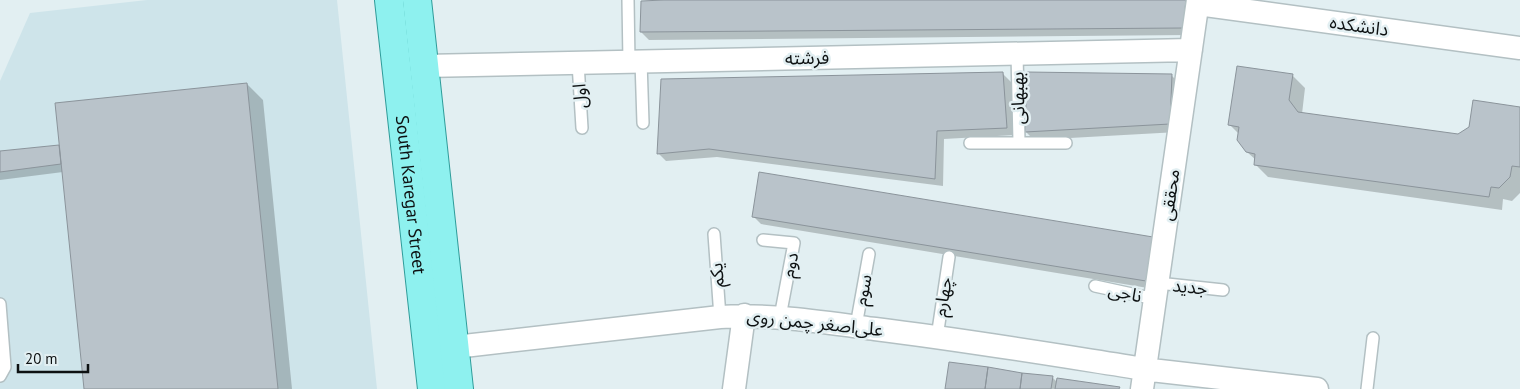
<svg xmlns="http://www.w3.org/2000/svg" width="1520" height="389" viewBox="0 0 1520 389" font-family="'PT Sans','Noto Sans Arabic',sans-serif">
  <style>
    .built { fill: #cee4ea }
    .shadow { fill: #0003 }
    .building { fill: #b9c3ca; stroke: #8b949b }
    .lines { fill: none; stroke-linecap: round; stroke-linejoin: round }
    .service-casing { stroke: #b3c0c3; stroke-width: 14 }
    .minor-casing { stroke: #b3c0c3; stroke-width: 25 }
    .primary-casing { stroke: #2f9c9a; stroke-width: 30 }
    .service { stroke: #fff; stroke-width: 11 }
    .minor { stroke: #fff; stroke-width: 22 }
    .primary { stroke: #8ef1ef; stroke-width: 28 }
    .labels { text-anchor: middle; stroke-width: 5; stroke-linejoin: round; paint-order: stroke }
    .street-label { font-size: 18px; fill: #0d1112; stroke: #e2eff2 }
  </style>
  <rect width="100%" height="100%" fill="#e2eff2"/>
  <path class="built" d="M147 0H337L377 389H0V81L30 13Z"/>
  <path class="shadow" d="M688 0H1194L1190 35 649 40 641 32Z
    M1003 74 1011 82 1015 135 944 139 943 186 717 157 666 161 658 153Z
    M1171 75 1179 83 1178 132 1034 140 1026 132Z
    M1292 75 1305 88 1302 114 1458 136 1520 108V193L1512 201 1503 199 1502 210 1268 177 1255 164 1256 160 1247 152 1239 134 1230 125Z
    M247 84 263 100 292 389H85L63 172 0 180V152L58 146 61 148Z
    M753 216 1153 238 1154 289 761 224Z
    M988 369 1052 377 1057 382 1120 389H946Z"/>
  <path class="building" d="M664 0H1186L1183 28 640 32 641 1Z
    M1237 66 1293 74 1289 100 1298 112 1458 134 1469 127 1473 100 1520 107V167L1512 166 1510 177 1499 188 1491 187 1489 197 1254 165 1255 154 1246 152 1237 140 1239 127 1228 125Z
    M1003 72 1007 128 937 131 935 179 709 149 657 154 661 79Z
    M1027 72 1172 74 1170 124 1025 132Z
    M247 83 278 389H84L55 103Z
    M59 145 61 164 0 172V151Z
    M759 172 1153 237 1146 281 752 217Z
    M949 362 988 367 985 389H945Z
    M988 367 1022 373 1020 389H985Z
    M1022 373 1053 376 1051 389H1020Z
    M1057 378 1120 387 1119 389H1055Z"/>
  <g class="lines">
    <defs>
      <path id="service" d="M628 0 629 62
        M1017 54 1019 142
        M641 61 643 123
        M578 63 582 128
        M970 143H1066
        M714 234 720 317
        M763 240 794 243 780 317
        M1158 283 1223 290
        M1095 286 1155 299
        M0 304 5 367 0 376
        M856 326 869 254
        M937 337 949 257
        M1367 389 1373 338"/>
      <path id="minor" d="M1198 4 1520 48
        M424 66 1191 50
        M455 347 720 317C772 314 823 322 875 329 965 340 1055 355 1145 369
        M1151 370 1317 389
        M734 389 744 315
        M1142 389 1198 0"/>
      <g id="primary">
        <path id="s1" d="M389 0 432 389"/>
        <path d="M417 0 459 389"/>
      </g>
    </defs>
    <use href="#service" class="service-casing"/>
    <use href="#minor" class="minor-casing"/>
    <use href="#primary" class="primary-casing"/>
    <use href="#service" class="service"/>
    <use href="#minor" class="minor"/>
    <use href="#primary" class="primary"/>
  </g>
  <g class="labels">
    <g class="street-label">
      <text transform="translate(1359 26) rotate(8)" y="6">دانشکده</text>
      <text transform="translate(807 58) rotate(-1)" y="6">فرشته</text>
      <text transform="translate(580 96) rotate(-93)" y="6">اول</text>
      <text transform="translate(1018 98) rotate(-91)" y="6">بهبهانی</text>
      <text dy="6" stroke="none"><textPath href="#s1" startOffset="196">South Karegar Street</textPath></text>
      <text transform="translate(1170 195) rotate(-82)" y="6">محققی</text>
      <text transform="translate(790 265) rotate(-79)" y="6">دوم</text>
      <text transform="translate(717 275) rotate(-94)" y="6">یکم</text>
      <text transform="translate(1190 287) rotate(6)" y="6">جدید</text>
      <text transform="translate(863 290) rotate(-80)" y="6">سوم</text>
      <text transform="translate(1125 293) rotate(12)" y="6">ناجی</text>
      <text transform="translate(943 297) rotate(-81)" y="6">چهارم</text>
      <text transform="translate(815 323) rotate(6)" y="6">علی‌اصغر چمن روی</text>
    </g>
  </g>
  <path d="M18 364v8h70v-8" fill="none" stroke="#0d1112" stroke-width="2.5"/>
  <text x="25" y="364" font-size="15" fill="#0d1112" stroke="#e2eff2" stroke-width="4" paint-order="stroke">20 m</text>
</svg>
